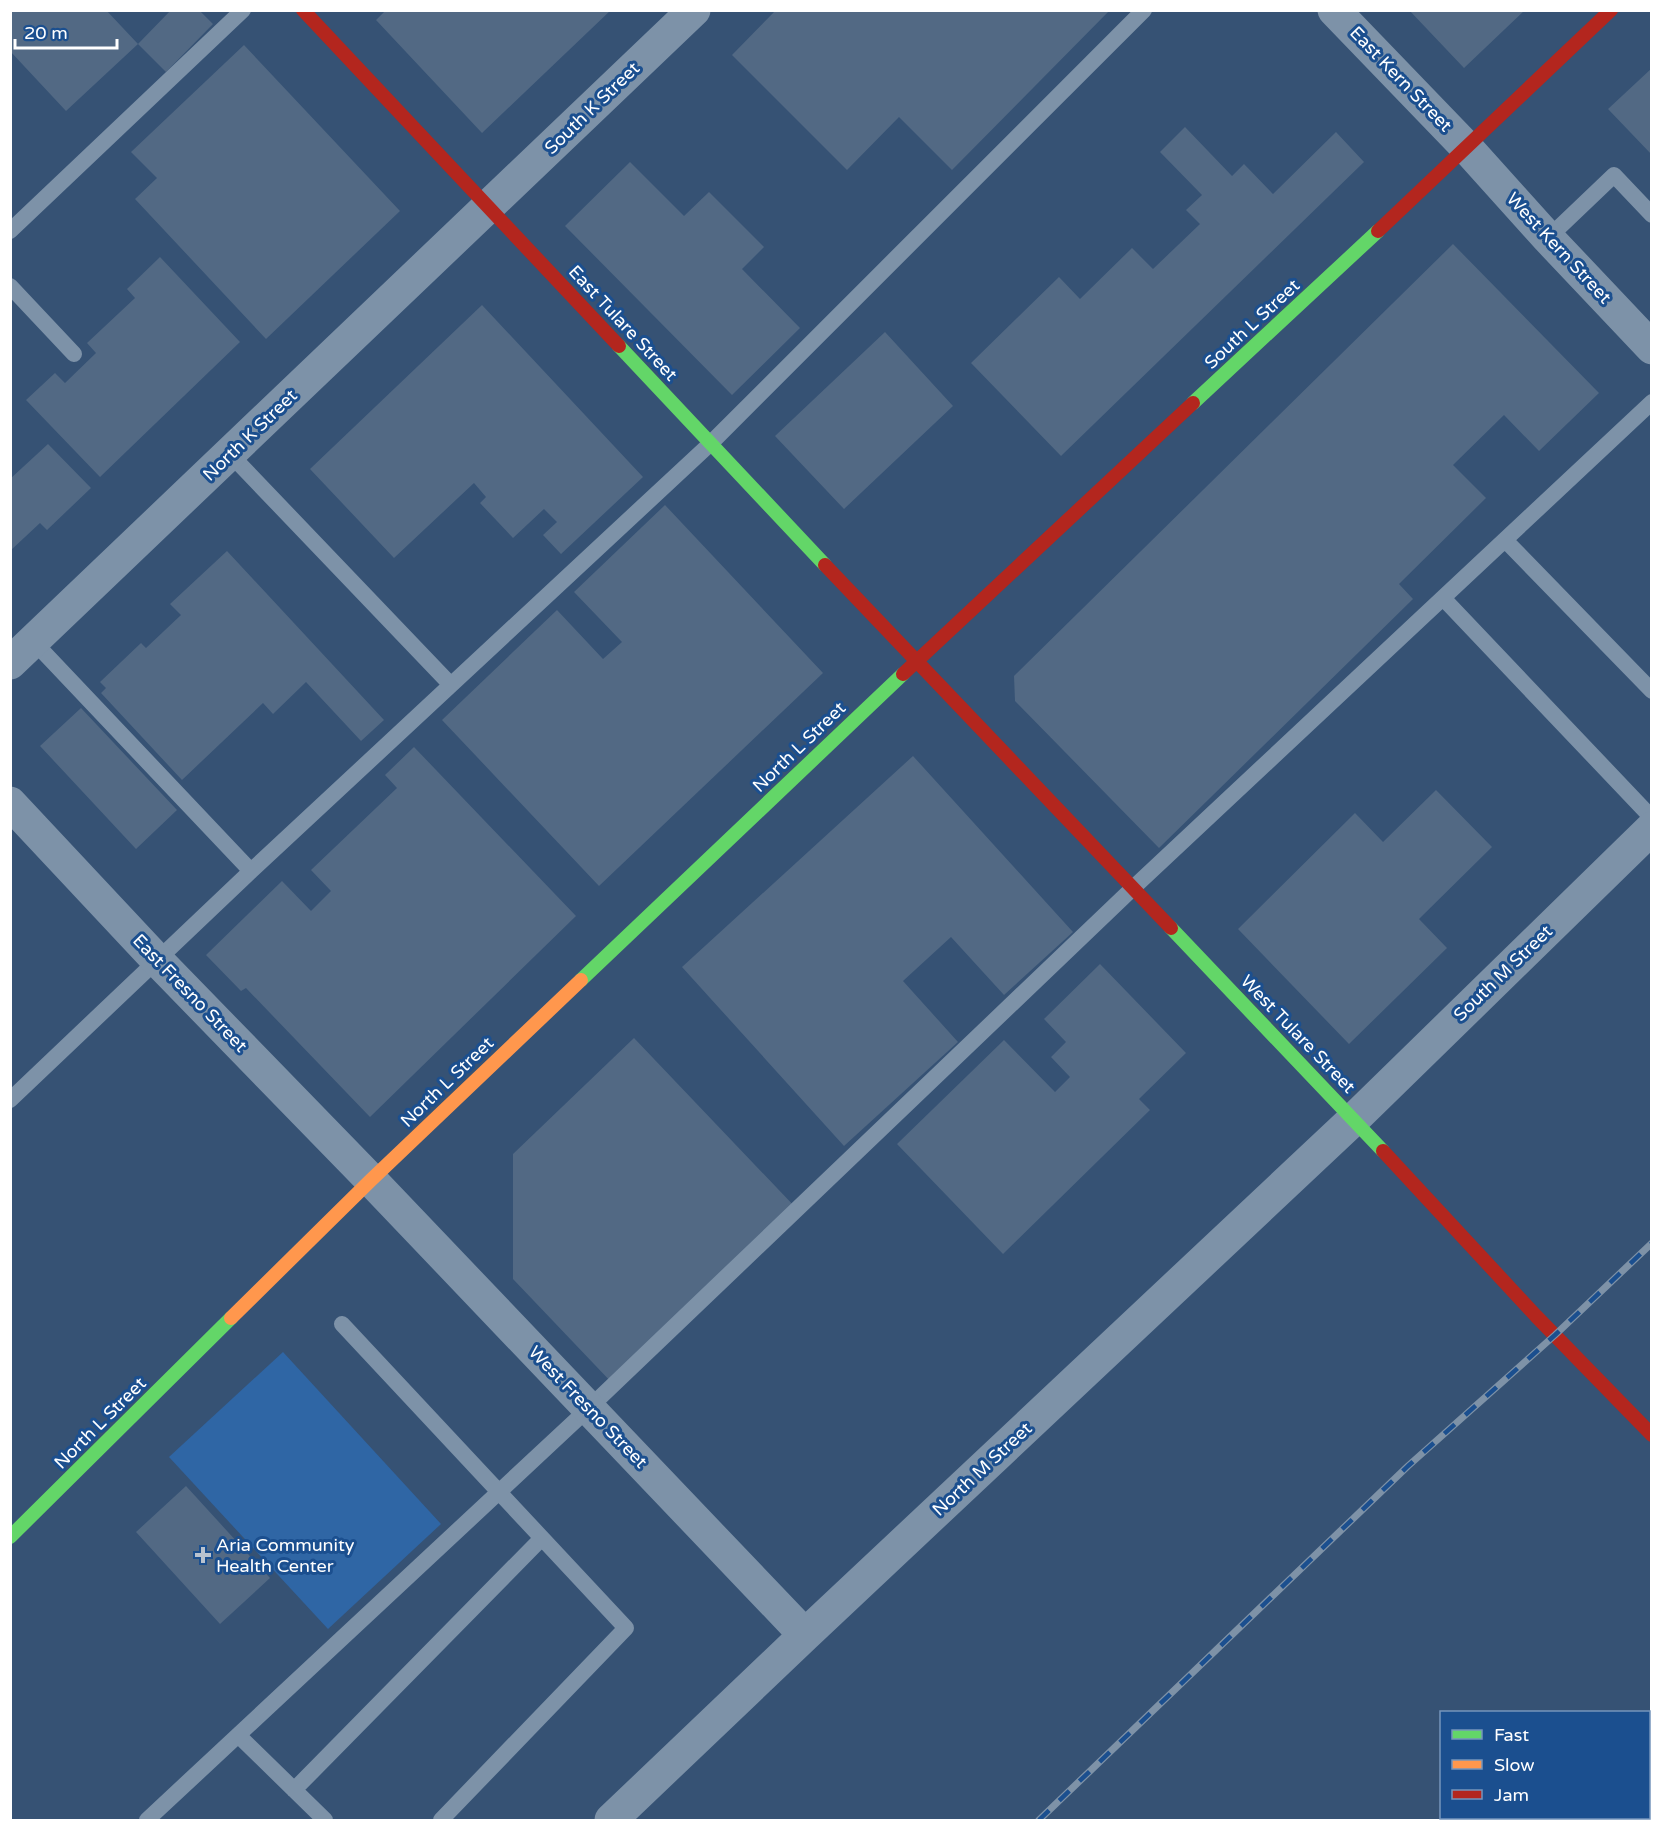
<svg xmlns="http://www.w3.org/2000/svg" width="1662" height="1831" viewBox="0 0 1662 1831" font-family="'Varela Round',sans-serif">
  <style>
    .green { fill: #2f66a5 }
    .building { fill: #526984 }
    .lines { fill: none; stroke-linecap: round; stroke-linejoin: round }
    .lane { stroke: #7d92a8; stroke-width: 16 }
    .street { stroke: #7d92a8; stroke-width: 33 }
    .fast { stroke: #63d668; stroke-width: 14 }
    .slow { stroke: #ff974d; stroke-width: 14 }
    .jam { stroke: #b3261e; stroke-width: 14 }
    .rail-casing { stroke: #7e92a7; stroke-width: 7 }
    .rail { stroke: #1b4f8f; stroke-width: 4.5; stroke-dasharray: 14; stroke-linecap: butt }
    .poi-dot { fill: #b9c2ce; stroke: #1b4f8f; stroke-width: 2 }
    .labels { text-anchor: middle; stroke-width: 6; stroke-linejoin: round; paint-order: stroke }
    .street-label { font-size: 18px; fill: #fff; stroke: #1b4f8f }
    .poi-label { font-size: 18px; fill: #fff; stroke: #1b4f8f; text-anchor: start }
  </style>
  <rect width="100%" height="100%" fill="#365274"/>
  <path class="green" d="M283 1352 441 1524 328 1629 169 1457Z"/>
  <path class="building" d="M10 10H106L138 44 66 111 10 51Z
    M171 10H199L213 24 166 72 138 44Z
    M386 10H611L482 133 376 20Z
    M776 10H1110L952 170 899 117 847 170 732 55Z
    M1409 10H1525L1464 68Z
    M244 45 400 211 266 339 135 199 157 178 131 152Z
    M1652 68V155L1608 109Z
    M1185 127 1232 176 1244 164 1273 194 1336 132 1364 162 1061 456 971 363 1059 277 1080 299 1132 248 1153 269 1200 224 1186 210 1202 195 1160 152Z
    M630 162 684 216 709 192 764 247 742 269 800 328 732 395 565 226Z
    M1453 244 1599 393 1539 451 1504 415 1453 465 1486 498 1399 584 1413 599 1159 848 1015 701 1014 676Z
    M160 257 240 342 100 477 26 400 55 373 65 383 96 353 87 343 135 298 127 289Z
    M482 305 643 477 561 554 543 535 557 522 544 509 513 538 480 503 486 497 474 483 394 558 310 469Z
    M885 332 953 406 844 509 775 436Z
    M48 444 91 488 47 530 40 523 10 551V479Z
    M665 505 823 673 599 886 442 720 557 610 603 659 622 642 574 592Z
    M227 551 384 720 361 741 306 682 273 714 263 703 182 780 101 693 106 688 100 682 141 643 146 648 181 615 170 604Z
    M81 708 177 810 136 849 40 746Z
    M414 747 576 916 370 1117 246 988 241 991 206 955 282 881 311 911 331 891 311 870 397 788 385 775Z
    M913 756 1073 932 1004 995 951 937 903 981 958 1042 844 1146 682 967Z
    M1436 790 1492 847 1419 919 1447 948 1349 1044 1238 929 1355 813 1383 842Z
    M1100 964 1186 1053 1139 1099 1150 1110 1003 1254 897 1144 1004 1040 1055 1092 1070 1077 1051 1057 1066 1042 1044 1019Z
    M634 1038 797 1209 614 1385 513 1279V1154Z
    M186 1486 270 1578 220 1624 136 1532Z"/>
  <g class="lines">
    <path class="lane" d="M10 231 243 10
      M1548 238 1614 175 1652 215
      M10 286 74 354
      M230 454 451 685
      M1505 540 1652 691
      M1443 598 1652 818
      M34 642 251 871
      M10 1100 251 871 711 443 1144 10
      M342 1324 626 1628 441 1820
      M238 1735 325 1820
      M294 1790 542 1538
      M147 1820 589 1408 1133 888 1652 402"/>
    <path class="street" d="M1334 10 1467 148 1548 238 1652 348
      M10 663 694 10
      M10 803 157 960 371 1180 805 1635
      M611 1820 805 1635 1354 1119 1652 828
      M1629 1820 1632 1818"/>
    <path class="fast" d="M619 346 825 565
      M1193 403 1378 231
      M1171 928 1383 1151
      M581 980 903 674
      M10 1537 231 1318"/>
    <path class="slow" d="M231 1318 371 1180 581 980"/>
    <path class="jam" d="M303 10 619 346
      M1378 231 1611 10
      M825 565 1171 928
      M903 674 1193 403
      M1383 1151 1536 1316 1652 1435"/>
    <defs>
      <path id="rail" d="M1039 1820 1408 1466 1555 1335 1652 1243"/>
    </defs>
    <use href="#rail" class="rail-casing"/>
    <use href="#rail" class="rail"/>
  </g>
  <path class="poi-dot" d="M200 1546h6v6h6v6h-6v6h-6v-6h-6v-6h6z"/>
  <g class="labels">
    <g class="street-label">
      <text transform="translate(1401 79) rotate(46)" y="6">East Kern Street</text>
      <text transform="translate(592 108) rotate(-44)" y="6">South K Street</text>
      <text transform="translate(1559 248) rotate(47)" y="6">West Kern Street</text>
      <text transform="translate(623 323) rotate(47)" y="6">East Tulare Street</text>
      <text transform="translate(1252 324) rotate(-43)" y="6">South L Street</text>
      <text transform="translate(250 435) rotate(-44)" y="6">North K Street</text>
      <text transform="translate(799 747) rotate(-44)" y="6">North L Street</text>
      <text transform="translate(1503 973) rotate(-44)" y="6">South M Street</text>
      <text transform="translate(190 993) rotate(46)" y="6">East Fresno Street</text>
      <text transform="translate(1298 1034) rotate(46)" y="6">West Tulare Street</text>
      <text transform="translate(447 1082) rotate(-44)" y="6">North L Street</text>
      <text transform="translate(588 1407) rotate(46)" y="6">West Fresno Street</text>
      <text transform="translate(100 1423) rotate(-45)" y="6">North L Street</text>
      <text transform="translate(982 1469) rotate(-43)" y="6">North M Street</text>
    </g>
    <g class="poi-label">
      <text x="216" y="1551">Aria Community<tspan x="216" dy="21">Health Center</tspan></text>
    </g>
  </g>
  <rect width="1662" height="1831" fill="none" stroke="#ffffff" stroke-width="24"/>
  <rect x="1440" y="1711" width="210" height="108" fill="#1b4f8f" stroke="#7695bc" stroke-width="1.5"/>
  <rect x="1452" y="1730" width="30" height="9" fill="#63d668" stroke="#7695bc" stroke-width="1.5"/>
  <text x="1494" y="1741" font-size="18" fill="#ffffff">Fast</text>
  <rect x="1452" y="1760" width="30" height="9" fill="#ff974d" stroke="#7695bc" stroke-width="1.5"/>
  <text x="1494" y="1771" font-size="18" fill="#ffffff">Slow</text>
  <rect x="1452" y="1790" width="30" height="9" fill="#b3261e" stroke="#7695bc" stroke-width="1.5"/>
  <text x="1494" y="1801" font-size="18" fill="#ffffff">Jam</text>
  <path d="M15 39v9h102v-9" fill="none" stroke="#ffffff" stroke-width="3"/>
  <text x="24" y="39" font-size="18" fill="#ffffff" stroke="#1b4f8f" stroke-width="4.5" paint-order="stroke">20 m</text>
</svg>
